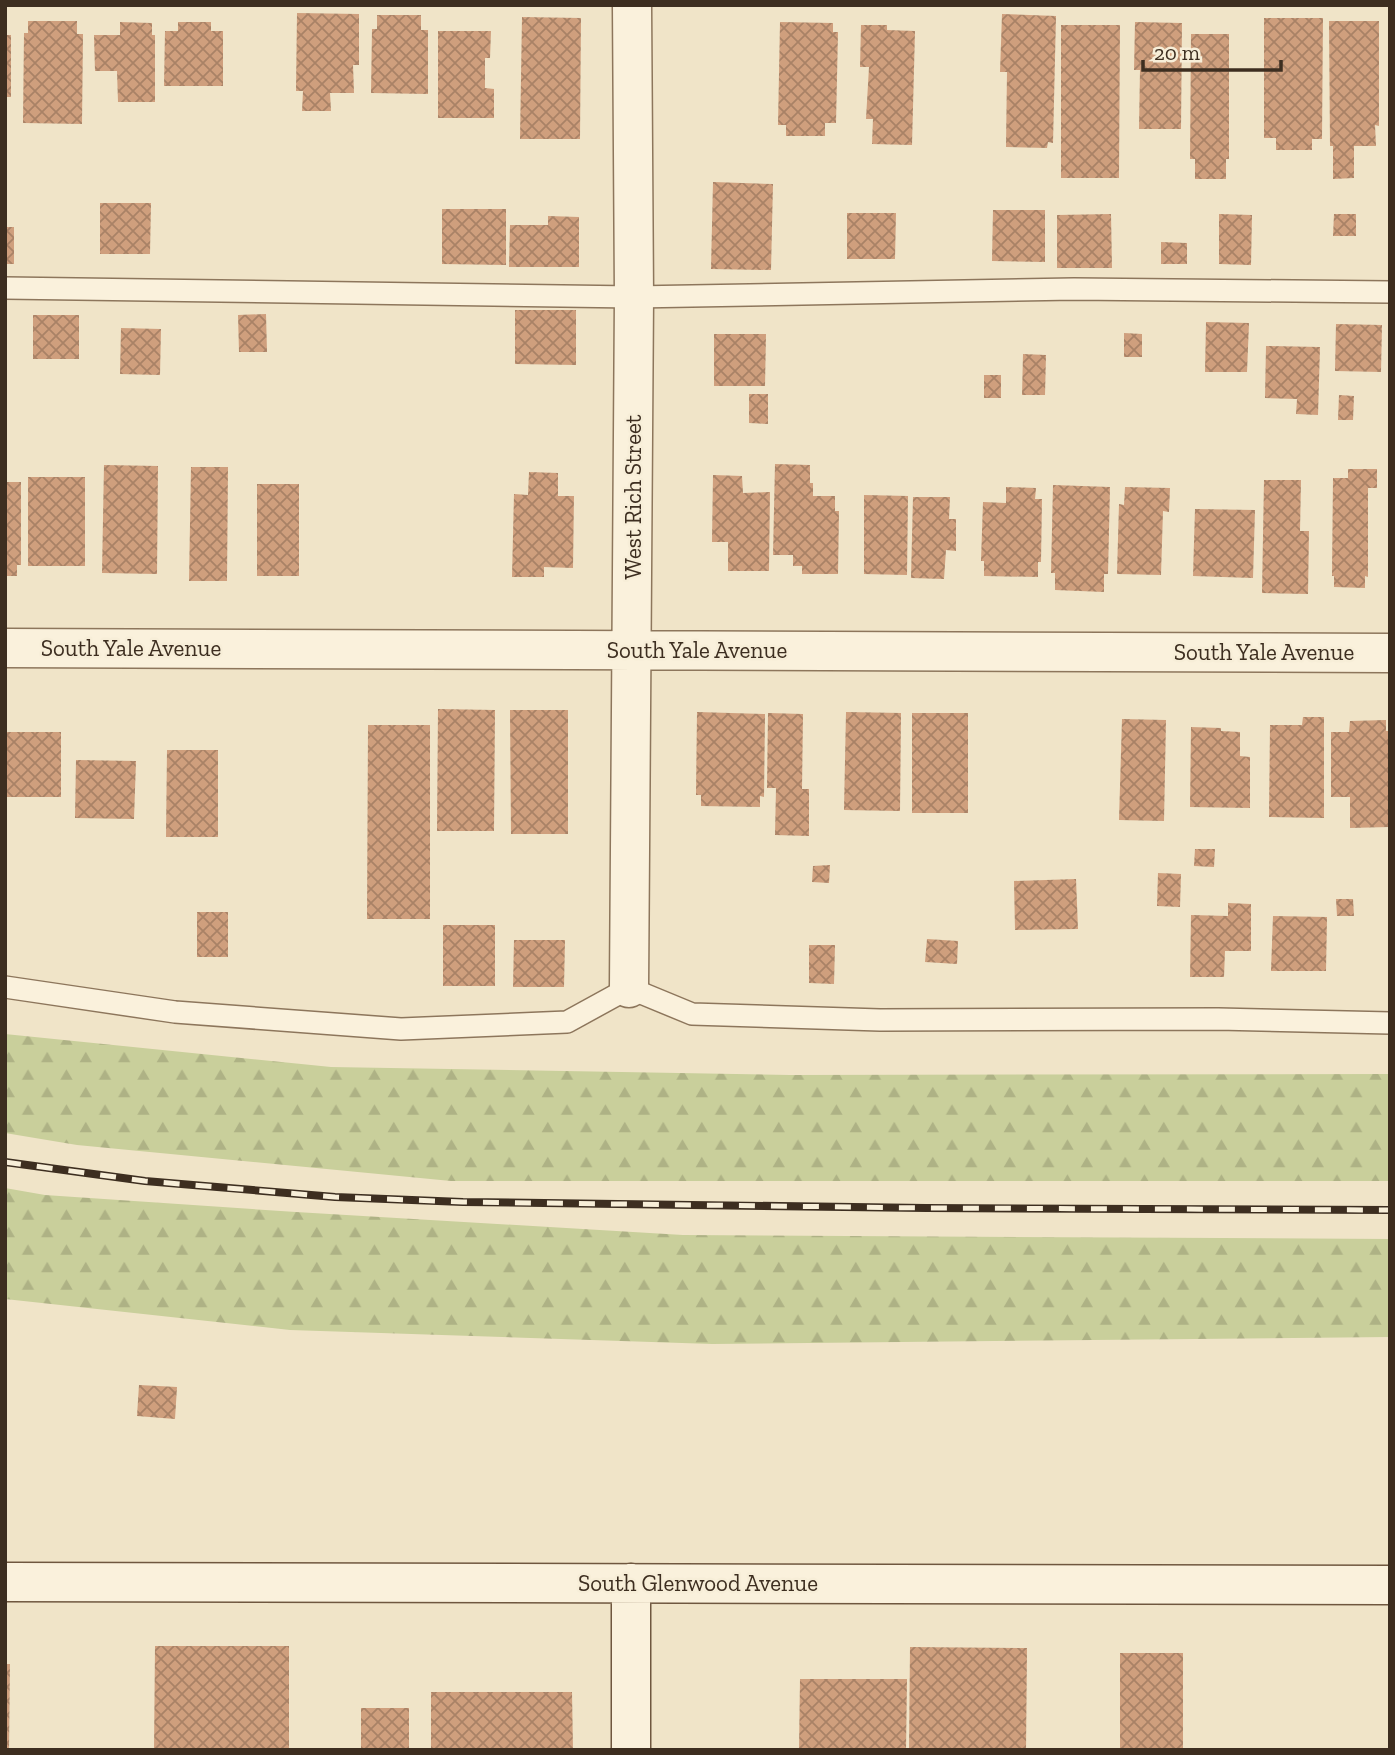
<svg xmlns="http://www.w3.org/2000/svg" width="1395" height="1755" viewBox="0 0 1395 1755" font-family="'Zilla Slab',serif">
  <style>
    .forest { fill: url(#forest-firs) }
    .building { fill: url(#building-cross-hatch) }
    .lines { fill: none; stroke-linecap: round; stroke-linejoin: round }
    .lane-casing { stroke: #8d765c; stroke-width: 24 }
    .street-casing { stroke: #8d765c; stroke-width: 41 }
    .secondary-casing { stroke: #6f573f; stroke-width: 41 }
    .lane { stroke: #faf1dc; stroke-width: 21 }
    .street { stroke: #faf1dc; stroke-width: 38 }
    .secondary { stroke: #faf1dc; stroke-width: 38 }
    .rail-casing { stroke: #3d2e20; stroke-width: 8 }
    .rail { stroke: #f7eed8; stroke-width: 5; stroke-dasharray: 16; stroke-linecap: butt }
    .labels { text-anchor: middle; stroke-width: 5; stroke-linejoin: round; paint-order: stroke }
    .street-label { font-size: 23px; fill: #3d2e20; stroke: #f7eed8 }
  </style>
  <defs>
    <pattern id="forest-firs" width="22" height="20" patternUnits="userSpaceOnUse" patternTransform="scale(1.75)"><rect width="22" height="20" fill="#c9cf9b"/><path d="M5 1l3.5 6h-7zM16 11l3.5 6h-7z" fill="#aeb285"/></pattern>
    <pattern id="building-cross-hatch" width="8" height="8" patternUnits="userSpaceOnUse" patternTransform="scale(1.75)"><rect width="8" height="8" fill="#cf9f7d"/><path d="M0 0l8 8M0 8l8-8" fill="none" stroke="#a98266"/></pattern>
  </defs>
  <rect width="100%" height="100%" fill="#f0e4c8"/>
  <path class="forest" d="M5 1034 331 1067 790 1075 1390 1074V1181H451L77 1145 5 1133Z
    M5 1188 45 1195 296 1212 683 1235 1390 1239V1337L712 1344 290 1330 5 1299Z"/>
  <path class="building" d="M297 13 359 14V65H353L354 93H330L331 111H302L303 91H296Z
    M1002 14 1056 16 1053 143 1048 142 1047 148 1006 147 1007 72H1000Z
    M377 15H421V30H428V94L371 93 372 29H377Z
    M522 17 581 18 580 139H520Z
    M1264 18H1323L1322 139H1312V150H1276V138H1264Z
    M28 21H77V34H83L82 124 23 123 24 33H28Z
    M1329 21H1379V126L1375 125 1376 146H1354V178L1333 179V146H1330Z
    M120 22 152 23V35H155V102H118L117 71H95L94 35H120Z
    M178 22H211V31H223V86H164L165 31H178Z
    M780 22 833 23V32H838L836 123H825V136H786V125H778Z
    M1135 22 1182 23 1181 129H1139L1140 70H1134Z
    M861 25H887V30L915 31 912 145 872 144 873 119H866L869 67H860Z
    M1061 25H1120L1119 178H1061Z
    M438 31H491L490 58H485V88L494 89V118H438Z
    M1191 34H1229V159H1226V179H1195V159H1190Z
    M5 35H11V97H5Z
    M713 182 773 184 771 270 711 269Z
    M100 203H151L150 254H100Z
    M442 209H506V265L442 264Z
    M993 210H1045V262L992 261Z
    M847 213H896L895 259H847Z
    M1111 214 1112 268H1057V215Z
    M1219 214 1252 215 1251 265 1219 264Z
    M1334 214H1356V236H1333Z
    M548 216 579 217V267H509L510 225H548Z
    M5 227H14V264H5Z
    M1161 242 1187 243V264H1161Z
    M515 310H576V365L515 364Z
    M266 314 267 352H239L238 315Z
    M33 315H79V359H33Z
    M1206 322 1249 323 1247 372H1205Z
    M1336 324 1382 325 1381 372 1335 371Z
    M121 328 161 329 160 375 120 374Z
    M1124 333 1142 334V357H1124Z
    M714 334H766L765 386H714Z
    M1266 346 1320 347 1318 415 1296 414 1297 399 1265 398Z
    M1023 354 1046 355 1045 395H1022Z
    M984 375H1001V398H984Z
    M749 394H768V424L749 423Z
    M1339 395 1354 396 1353 420H1338Z
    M775 464 810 465V483H813V496H835V511H839L838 574H802V566H793V555H773Z
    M104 465 158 466 157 574 102 573Z
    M191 467H228L227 581H189Z
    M1348 469H1377V488H1368V577L1365 576V588L1334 587V576H1332L1333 478H1348Z
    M529 472 558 473V496H574L573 568 544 567V577H512L514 494 528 495Z
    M713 475 742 476 743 493 770 492 769 571H728V542H712Z
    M28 477H85V566H28Z
    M1264 480H1301L1300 531H1309L1308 594 1262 593Z
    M5 482H21V565H17V576H5Z
    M257 484H299V576H257Z
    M1053 485 1110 487 1108 574H1104V592L1055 590V573H1051Z
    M1006 487 1036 488 1035 499H1042L1041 562H1038V577L984 576V561H981L983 502 1006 503Z
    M1125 487 1170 488 1169 512 1163 511 1161 575 1117 574 1119 504 1124 505Z
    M864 495 908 496 907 575 864 574Z
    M913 497H950L949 519H956V551L946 550 944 579 911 578Z
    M1195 509 1255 510 1253 578 1193 576Z
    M438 709 495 710 494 831H437Z
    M510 710H568V834H511Z
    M697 712 765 714 764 797 760 796V807L701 806V795H696Z
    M846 712 901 713 900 811 844 810Z
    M768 713 803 714 802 789H809V836L775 835 776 788H767Z
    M912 713H968V813H912Z
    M1303 717H1324V818L1269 817 1270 725H1302Z
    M1122 719 1166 720 1164 821 1119 820Z
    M1386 720V731H1388L1389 827 1350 828V797H1331V732H1349L1350 721Z
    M368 725H430V919H367Z
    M1191 727 1221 728V731L1240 732V756L1250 757V808L1190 807Z
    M5 732H61V797H5Z
    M167 750H218V837H166Z
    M76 760 136 761 134 819 75 818Z
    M1195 849H1215L1214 867 1194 866Z
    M830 865 829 883 812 882 813 866Z
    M1158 873 1181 874 1180 907 1157 906Z
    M1076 879 1078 929 1015 930 1014 881Z
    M1336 899H1353L1354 916H1337Z
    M1228 903 1251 904V951H1225L1224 977H1190L1191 915 1228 916Z
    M197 912H228V957H197Z
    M1273 916 1327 917 1326 971H1271Z
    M443 925H495V986H443Z
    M927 939 958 941 957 964 925 962Z
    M514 940H565L564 987H513Z
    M809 945H835L834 984 809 983Z
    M139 1385 177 1387 175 1419 137 1416Z
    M155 1646H289V1750H154Z
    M910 1647 1027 1648 1026 1750H909Z
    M1120 1653H1183V1750H1120Z
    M5 1664H10L9 1750H5Z
    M800 1679H907L906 1750H799Z
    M431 1692H572L573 1750H431Z
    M361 1708H409V1750H361Z"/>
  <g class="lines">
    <defs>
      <path id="lane" d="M5 288 634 297 1074 289 1390 292
        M5 987 175 1012 401 1029 567 1022 629 988 692 1014 880 1020 1218 1019 1390 1023"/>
      <path id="street" d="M5 648 1390 653
        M629 988 634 297 632 5"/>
      <path id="secondary" d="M5 1582 1390 1585
        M631 1750V1583"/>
    </defs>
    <use href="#lane" class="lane-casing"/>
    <use href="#street" class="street-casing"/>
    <use href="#secondary" class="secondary-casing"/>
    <use href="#lane" class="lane"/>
    <use href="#street" class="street"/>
    <use href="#secondary" class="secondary"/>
    <defs>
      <path id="rail" d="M5 1162 145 1181 335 1197 463 1202 926 1208 1390 1210"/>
    </defs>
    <use href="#rail" class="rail-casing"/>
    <use href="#rail" class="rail"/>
  </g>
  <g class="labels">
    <g class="street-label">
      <text transform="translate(633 497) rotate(-90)" y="8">West Rich Street</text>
      <text x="131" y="656">South Yale Avenue</text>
      <text x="697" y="658">South Yale Avenue</text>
      <text x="1264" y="660">South Yale Avenue</text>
      <text x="698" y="1591">South Glenwood Avenue</text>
    </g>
  </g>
  <rect width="1395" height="1755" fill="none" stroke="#3d2e20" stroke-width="14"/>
  <path d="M1143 60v10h138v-10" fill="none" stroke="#3d2e20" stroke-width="3.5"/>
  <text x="1154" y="60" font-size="21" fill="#3d2e20" stroke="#f7eed8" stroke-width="5" paint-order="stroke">20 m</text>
</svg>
